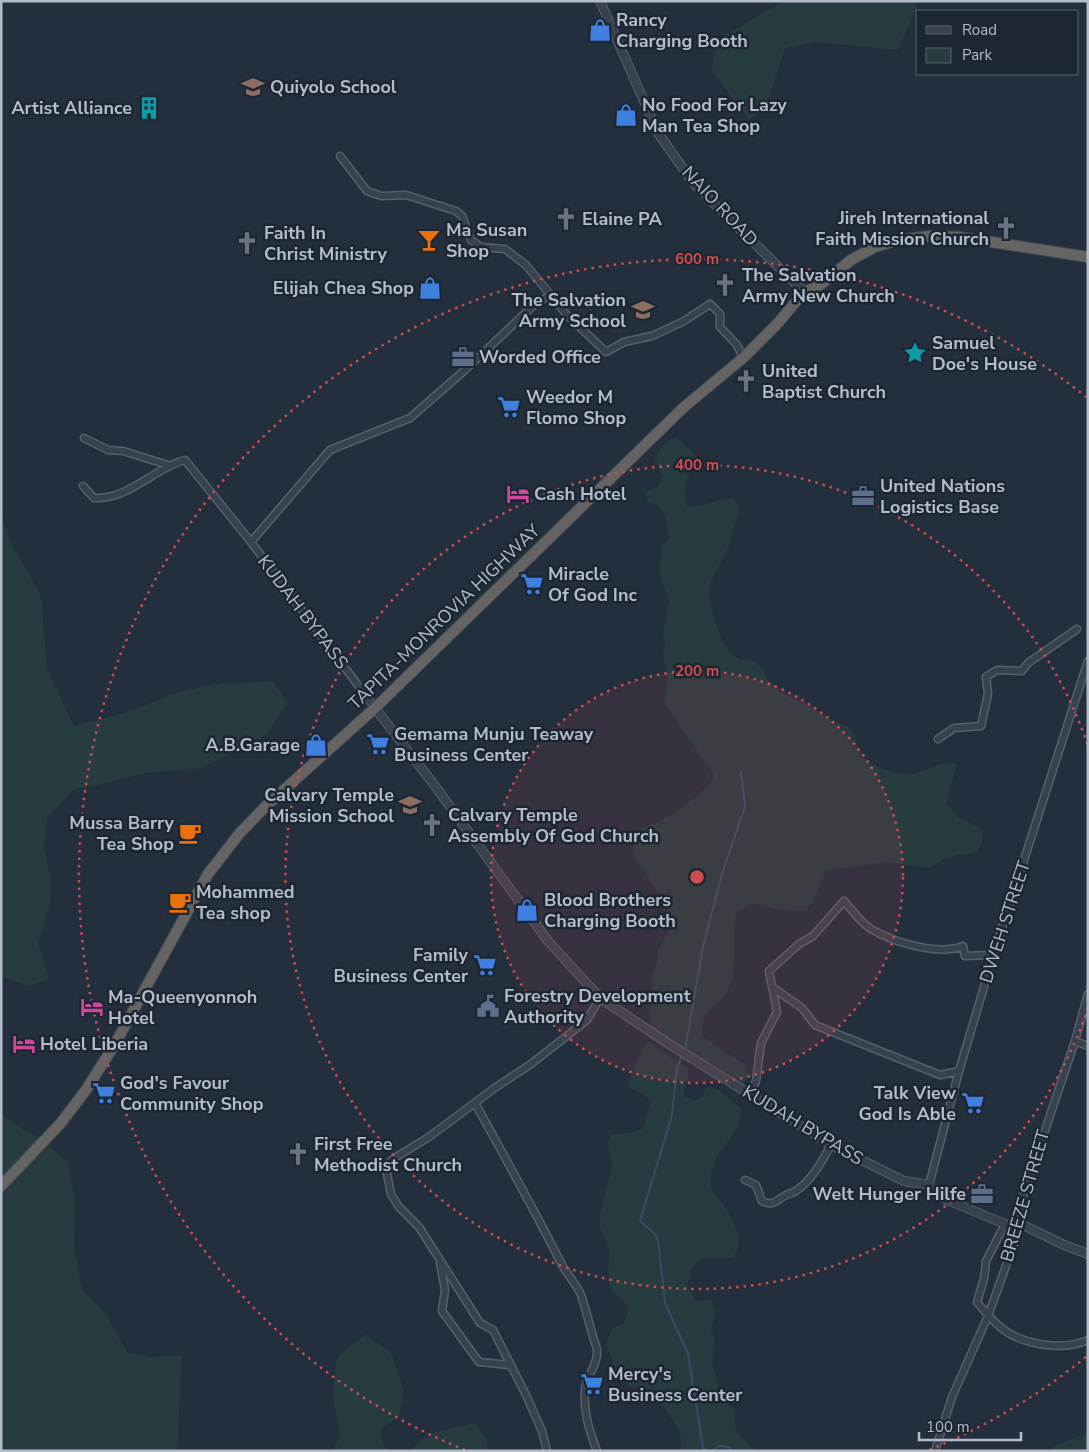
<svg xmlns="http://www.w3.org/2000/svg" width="1089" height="1452" viewBox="0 0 1089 1452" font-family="'Nunito Sans',sans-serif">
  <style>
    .green { fill: #263c3f }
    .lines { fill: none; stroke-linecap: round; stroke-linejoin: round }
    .stream { stroke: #394c67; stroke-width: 2 }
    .minor-casing { stroke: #565f6c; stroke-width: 9 }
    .tertiary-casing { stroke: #565f6c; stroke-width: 10 }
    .trunk-casing { stroke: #434c59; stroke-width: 12 }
    .minor { stroke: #38414e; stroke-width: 6 }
    .tertiary { stroke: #38414e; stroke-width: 8 }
    .trunk { stroke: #656462; stroke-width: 10 }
    .ring { fill: none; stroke: #ce4d50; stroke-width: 2.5; stroke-dasharray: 2.5 5 }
    .labels { text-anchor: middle; stroke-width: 5; stroke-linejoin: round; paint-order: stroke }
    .poi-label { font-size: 18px; font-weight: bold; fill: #b4bcc9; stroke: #1d2633; text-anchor: start }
    .street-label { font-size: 18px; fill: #b4bcc9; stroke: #1d2633 }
    .centre { fill: #ce4d50; stroke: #1d2633; stroke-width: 2.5 }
    .ring-label { font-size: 15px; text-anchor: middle; font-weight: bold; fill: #ce4d50; stroke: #1d2633; stroke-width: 5; stroke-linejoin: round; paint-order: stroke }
  </style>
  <rect width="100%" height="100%" fill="#242f3e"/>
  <path class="green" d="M784 1H919L898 50 815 42 785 48 767 105 749 120 712 71 715 41Z
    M676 438 696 456 699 462C687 472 682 491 687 506 705 509 716 496 734 499L739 511 728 548 711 581 709 593 712 612 722 640 731 654 741 660 751 659 761 667 768 680 779 691 821 713 827 718 848 727 855 734 857 747 863 760C877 766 897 776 912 774 927 772 942 759 957 764L946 803 959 818 982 829V844L977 852 948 857 929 868 886 862 825 871 814 901 805 911 782 910 751 903 736 914C731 939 739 969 727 992 716 1012 697 1009 703 1037L744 1064 749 1075 743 1084 734 1083 652 1031 649 1016 653 973 658 960 657 950 669 931 673 921 657 891 634 856 632 837C643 824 649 827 662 820 677 812 707 791 714 776L664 702 668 682 663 656 665 641 663 633 669 601 659 572 662 547 669 538C665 518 669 511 649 502L645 493 658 486 663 476 655 459C658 449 666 440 676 438Z
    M1 514 10 542 41 595 47 669 74 726 131 711 175 693 221 683 273 682 288 702 265 736 201 768 145 773 94 786 74 789 48 816 44 850 51 877 50 905 38 943 49 979 29 986 1 977Z
    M648 1042 689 1069 684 1089 685 1097 697 1100 703 1096 705 1090 709 1086 720 1091 741 1109C740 1143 708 1149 711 1186 711 1191 716 1194 719 1198 730 1215 747 1238 733 1258H701L692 1268 687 1286 696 1301 711 1300 715 1313 711 1330 714 1337 712 1363 722 1398 734 1411 736 1432 757 1451H677L681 1446 680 1431 660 1402 652 1395 627 1385 615 1367 606 1344 612 1329 624 1323 629 1307 611 1289 608 1276 609 1249 600 1227V1214L612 1166 607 1143 612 1134 632 1133 643 1128 651 1102C645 1092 635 1093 627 1084L644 1046Z
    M1 1113 25 1131 38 1137 68 1162 75 1202 74 1246 82 1289 103 1310 128 1353 152 1357 182 1355 177 1451H1Z
    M366 1334 391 1353 397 1369 404 1392 399 1416 380 1430 384 1447 398 1451H332L341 1436C332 1404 332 1389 337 1357Z
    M474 1423 488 1439 487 1451H409L431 1433Z
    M1088 1433V1451H1051L1054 1446Z"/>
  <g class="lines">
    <path class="stream" d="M685 1050 703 946 723 871 745 807 741 771
      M683 1054 677 1067 672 1115 640 1221 655 1234 658 1240 665 1303 688 1354 703 1448 709 1451
      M712 1451 719 1446 729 1447 731 1451"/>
    <defs>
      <path id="minor" d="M340 156 367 191 381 196 406 195 456 211 462 216 471 240 481 247 505 249 526 265 567 315 606 352 624 342 652 336 684 321 710 304 720 314V327L737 345 743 358
        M84 438 108 450 123 451 168 465
        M83 486 94 498C129 500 154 468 185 460L251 542 375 708
        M251 542 330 450 410 418 465 370 534 305 550 295
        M938 739 954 728 981 726 988 694 986 677 997 670 1022 671 1028 663 1077 629
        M772 987 802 1008 815 1025 940 1075 959 1071
        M1075 1041 1088 1046
        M750 1093 756 1081 761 1043 777 1012 769 971 799 944 813 936 844 901C852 910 860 922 871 929 892 942 939 956 963 946L965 956 994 955
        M475 1103C504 1156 534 1209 561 1263 567 1275 576 1283 581 1295 587 1312 590 1329 596 1346 601 1361 587 1374 585 1389 583 1411 589 1430 597 1451
        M745 1180 756 1185 762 1201C774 1207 776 1200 786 1195 790 1193 794 1193 797 1190 812 1180 822 1161 831 1145
        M929 1185 959 1071 995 950 1088 661
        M1005 1224 986 1261 984 1279 977 1302C985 1312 993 1322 1004 1330 1025 1345 1064 1351 1088 1340
        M440 1263 445 1290 442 1311 479 1362 509 1365
        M547 1451 542 1431 526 1395 493 1330 480 1323 419 1227 399 1207 391 1194 387 1174 388 1164 393 1159 429 1137 496 1087 531 1064 587 1020 600 998
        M935 1451 952 1397 988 1316 1021 1224 1022 1199 1075 1041 1088 994"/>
      <path id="tertiary" d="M600 1 658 133 694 184 804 292
        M375 708 435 786 548 941 600 998 669 1044 831 1145 904 1181 929 1185 937 1195 945 1199 1005 1224H1021L1064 1245 1088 1254"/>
      <path id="trunk" d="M1 1186 60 1124 86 1090 115 1044 208 874 239 834 266 806 375 708 684 407 743 358 778 323 804 292 820 285 851 260 875 247 898 240 930 236 959 237 1088 257"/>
    </defs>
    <use href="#minor" class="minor-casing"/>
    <use href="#tertiary" class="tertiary-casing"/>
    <use href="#trunk" class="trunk-casing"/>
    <use href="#minor" class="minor"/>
    <use href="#tertiary" class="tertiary"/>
    <use href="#trunk" class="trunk"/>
  </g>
  <circle cx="697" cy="877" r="206" fill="#ce4d50" fill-opacity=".12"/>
  <g class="ring">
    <circle cx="697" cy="877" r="206"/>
    <path d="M1088 1008A412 412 0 1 1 1088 746"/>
    <path d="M1086 1357A618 618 0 0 1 929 1450M465 1450A618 618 0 1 1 1086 397"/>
  </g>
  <defs>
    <symbol id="shop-bare" viewBox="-9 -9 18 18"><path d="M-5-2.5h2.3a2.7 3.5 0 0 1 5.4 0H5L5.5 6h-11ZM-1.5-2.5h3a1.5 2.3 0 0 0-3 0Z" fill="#3f7fe0" stroke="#1d2633" stroke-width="2.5" paint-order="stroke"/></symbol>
    <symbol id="school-bare" viewBox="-9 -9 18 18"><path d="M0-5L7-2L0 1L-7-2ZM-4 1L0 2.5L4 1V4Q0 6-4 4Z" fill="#8d6e63" stroke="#1d2633" stroke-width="2.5" paint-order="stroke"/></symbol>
    <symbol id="building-bare" viewBox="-9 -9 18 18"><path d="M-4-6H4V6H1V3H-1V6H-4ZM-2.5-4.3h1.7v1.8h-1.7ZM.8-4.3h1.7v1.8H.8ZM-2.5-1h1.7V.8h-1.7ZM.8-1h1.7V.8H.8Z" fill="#0f9aa8" stroke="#1d2633" stroke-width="2.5" paint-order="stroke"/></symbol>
    <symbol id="church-bare" viewBox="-9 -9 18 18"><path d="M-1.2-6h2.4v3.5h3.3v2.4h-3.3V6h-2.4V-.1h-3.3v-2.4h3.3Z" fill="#6b7280" stroke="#1d2633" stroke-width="2.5" paint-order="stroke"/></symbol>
    <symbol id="bar-bare" viewBox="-9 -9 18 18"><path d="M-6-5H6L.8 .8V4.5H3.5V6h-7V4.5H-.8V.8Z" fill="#e8710a" stroke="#1d2633" stroke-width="2.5" paint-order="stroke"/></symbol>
    <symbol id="sight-bare" viewBox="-9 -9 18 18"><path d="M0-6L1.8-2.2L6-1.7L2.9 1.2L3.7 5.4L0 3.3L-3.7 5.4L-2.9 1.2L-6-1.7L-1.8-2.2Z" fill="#0f9aa8" stroke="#1d2633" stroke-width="2.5" paint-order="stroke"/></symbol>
    <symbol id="office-bare" viewBox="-9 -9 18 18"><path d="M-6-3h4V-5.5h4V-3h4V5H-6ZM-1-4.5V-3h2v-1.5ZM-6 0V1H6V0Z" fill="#5c6f8a" stroke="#1d2633" stroke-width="2.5" paint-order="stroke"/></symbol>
    <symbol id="supermarket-bare" viewBox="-9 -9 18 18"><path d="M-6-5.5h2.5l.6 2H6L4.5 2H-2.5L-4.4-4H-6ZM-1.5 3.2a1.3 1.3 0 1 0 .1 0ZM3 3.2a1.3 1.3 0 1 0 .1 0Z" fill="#3f7fe0" stroke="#1d2633" stroke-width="2.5" paint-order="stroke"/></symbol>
    <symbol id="hotel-bare" viewBox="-9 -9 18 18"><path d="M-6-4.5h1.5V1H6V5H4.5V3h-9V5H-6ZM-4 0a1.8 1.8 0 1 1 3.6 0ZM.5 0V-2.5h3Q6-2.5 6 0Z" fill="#d1479c" stroke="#1d2633" stroke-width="2.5" paint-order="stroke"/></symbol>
    <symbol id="cafe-bare" viewBox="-9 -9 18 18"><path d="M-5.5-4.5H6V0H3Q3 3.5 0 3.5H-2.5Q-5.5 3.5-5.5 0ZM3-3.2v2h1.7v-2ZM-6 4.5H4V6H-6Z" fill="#e8710a" stroke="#1d2633" stroke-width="2.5" paint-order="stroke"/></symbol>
    <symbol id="civic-bare" viewBox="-9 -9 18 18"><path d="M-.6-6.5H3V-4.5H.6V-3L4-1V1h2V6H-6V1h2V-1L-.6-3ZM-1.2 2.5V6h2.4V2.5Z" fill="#5c6f8a" stroke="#1d2633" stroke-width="2.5" paint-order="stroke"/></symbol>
  </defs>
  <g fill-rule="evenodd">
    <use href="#shop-bare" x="584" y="14" width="32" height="32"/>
    <use href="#school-bare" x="237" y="71" width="32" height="32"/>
    <use href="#building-bare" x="133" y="92" width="32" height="32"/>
    <use href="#shop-bare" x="610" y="99" width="32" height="32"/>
    <use href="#church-bare" x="550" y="203" width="32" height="32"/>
    <use href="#church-bare" x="990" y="212" width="32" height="32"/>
    <use href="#bar-bare" x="413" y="224" width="32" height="32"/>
    <use href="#church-bare" x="231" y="227" width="32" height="32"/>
    <use href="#church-bare" x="709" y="269" width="32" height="32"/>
    <use href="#shop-bare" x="414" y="272" width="32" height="32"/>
    <use href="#school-bare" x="627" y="294" width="32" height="32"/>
    <use href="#sight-bare" x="899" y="337" width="32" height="32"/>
    <use href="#office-bare" x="447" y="341" width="32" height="32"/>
    <use href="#church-bare" x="730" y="365" width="32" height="32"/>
    <use href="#supermarket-bare" x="493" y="391" width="32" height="32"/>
    <use href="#hotel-bare" x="502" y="478" width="32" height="32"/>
    <use href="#office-bare" x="847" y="480" width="32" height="32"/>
    <use href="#supermarket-bare" x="516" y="568" width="32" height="32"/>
    <use href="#supermarket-bare" x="362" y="728" width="32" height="32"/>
    <use href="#shop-bare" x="300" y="729" width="32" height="32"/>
    <use href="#school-bare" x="394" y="789" width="32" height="32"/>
    <use href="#church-bare" x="416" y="809" width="32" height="32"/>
    <use href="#cafe-bare" x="174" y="817" width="32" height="32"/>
    <use href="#cafe-bare" x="164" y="886" width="32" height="32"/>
    <use href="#shop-bare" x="511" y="894" width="32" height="32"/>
    <use href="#supermarket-bare" x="469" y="949" width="32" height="32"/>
    <use href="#civic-bare" x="472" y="990" width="32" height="32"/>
    <use href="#hotel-bare" x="76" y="991" width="32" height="32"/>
    <use href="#hotel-bare" x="8" y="1028" width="32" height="32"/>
    <use href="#supermarket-bare" x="88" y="1077" width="32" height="32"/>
    <use href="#supermarket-bare" x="957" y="1087" width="32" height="32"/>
    <use href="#church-bare" x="282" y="1138" width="32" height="32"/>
    <use href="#office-bare" x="966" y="1178" width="32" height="32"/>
    <use href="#supermarket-bare" x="576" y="1368" width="32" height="32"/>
  </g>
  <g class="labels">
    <g class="poi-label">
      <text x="616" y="26">Rancy<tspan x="616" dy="21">Charging Booth</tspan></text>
      <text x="270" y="93">Quiyolo School</text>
      <text x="642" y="111">No Food For Lazy<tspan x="642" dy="21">Man Tea Shop</tspan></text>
      <text x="132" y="114" text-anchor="end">Artist Alliance</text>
      <text x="989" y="224" text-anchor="end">Jireh International<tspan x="989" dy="21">Faith Mission Church</tspan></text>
      <text x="582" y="225">Elaine PA</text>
      <text x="446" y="236">Ma Susan<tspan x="446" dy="21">Shop</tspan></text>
      <text x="264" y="239">Faith In<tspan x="264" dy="21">Christ Ministry</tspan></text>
      <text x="742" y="281">The Salvation<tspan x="742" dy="21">Army New Church</tspan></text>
      <text x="414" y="294" text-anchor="end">Elijah Chea Shop</text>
      <text x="626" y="306" text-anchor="end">The Salvation<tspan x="626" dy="21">Army School</tspan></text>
      <text x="932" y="349">Samuel<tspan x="932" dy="21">Doe's House</tspan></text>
      <text x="479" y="363">Worded Office</text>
      <text x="762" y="377">United<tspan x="762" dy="21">Baptist Church</tspan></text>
      <text x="526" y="403">Weedor M<tspan x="526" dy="21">Flomo Shop</tspan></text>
      <text x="880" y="492">United Nations<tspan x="880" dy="21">Logistics Base</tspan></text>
      <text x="534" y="500">Cash Hotel</text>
      <text x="548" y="580">Miracle<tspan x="548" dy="21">Of God Inc</tspan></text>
      <text x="394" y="740">Gemama Munju Teaway<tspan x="394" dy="21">Business Center</tspan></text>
      <text x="300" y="751" text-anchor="end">A.B.Garage</text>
      <text x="394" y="801" text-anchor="end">Calvary Temple<tspan x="394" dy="21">Mission School</tspan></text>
      <text x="448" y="821">Calvary Temple<tspan x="448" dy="21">Assembly Of God Church</tspan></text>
      <text x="174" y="829" text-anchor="end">Mussa Barry<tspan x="174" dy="21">Tea Shop</tspan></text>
      <text x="196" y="898">Mohammed<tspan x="196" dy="21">Tea shop</tspan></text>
      <text x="544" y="906">Blood Brothers<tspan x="544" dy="21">Charging Booth</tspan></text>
      <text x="468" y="961" text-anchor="end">Family<tspan x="468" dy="21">Business Center</tspan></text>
      <text x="504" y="1002">Forestry Development<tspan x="504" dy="21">Authority</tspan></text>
      <text x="108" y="1003">Ma-Queenyonnoh<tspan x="108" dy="21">Hotel</tspan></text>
      <text x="40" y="1050">Hotel Liberia</text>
      <text x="120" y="1089">God's Favour<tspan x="120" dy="21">Community Shop</tspan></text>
      <text x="956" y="1099" text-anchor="end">Talk View<tspan x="956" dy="21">God Is Able</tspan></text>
      <text x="314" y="1150">First Free<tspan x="314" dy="21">Methodist Church</tspan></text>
      <text x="966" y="1200" text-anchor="end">Welt Hunger Hilfe</text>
      <text x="608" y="1380">Mercy's<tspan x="608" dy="21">Business Center</tspan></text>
    </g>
    <g class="street-label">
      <text transform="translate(720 206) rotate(47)" y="6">NAIO ROAD</text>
      <text transform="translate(303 612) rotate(53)" y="6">KUDAH BYPASS</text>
      <text transform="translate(444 617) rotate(-44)" y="6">TAPITA-MONROVIA HIGHWAY</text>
      <text transform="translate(1005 922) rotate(-72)" y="6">DWEH STREET</text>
      <text transform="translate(803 1125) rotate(31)" y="6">KUDAH BYPASS</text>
      <text transform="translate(1025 1196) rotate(-74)" y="6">BREEZE STREET</text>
    </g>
  </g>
  <circle cx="697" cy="877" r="8" class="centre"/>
  <g class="ring-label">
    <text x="697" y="264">600 m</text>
    <text x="697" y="470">400 m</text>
    <text x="697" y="676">200 m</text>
  </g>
  <rect width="1089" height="1452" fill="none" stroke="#b4bcc9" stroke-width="5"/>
  <rect x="916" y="10" width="162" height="65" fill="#1d2633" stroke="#59626f"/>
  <rect x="926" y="26" width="25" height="8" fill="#38414e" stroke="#59626f"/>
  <text x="962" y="35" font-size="15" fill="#b4bcc9">Road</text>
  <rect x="926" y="48" width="25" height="15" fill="#263c3f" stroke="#59626f"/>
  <text x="962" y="60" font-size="15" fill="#b4bcc9">Park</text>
  <path d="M919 1432v8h102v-8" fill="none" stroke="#b4bcc9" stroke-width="2.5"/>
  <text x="926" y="1432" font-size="15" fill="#b4bcc9" stroke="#1d2633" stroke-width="4" paint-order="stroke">100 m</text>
</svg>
